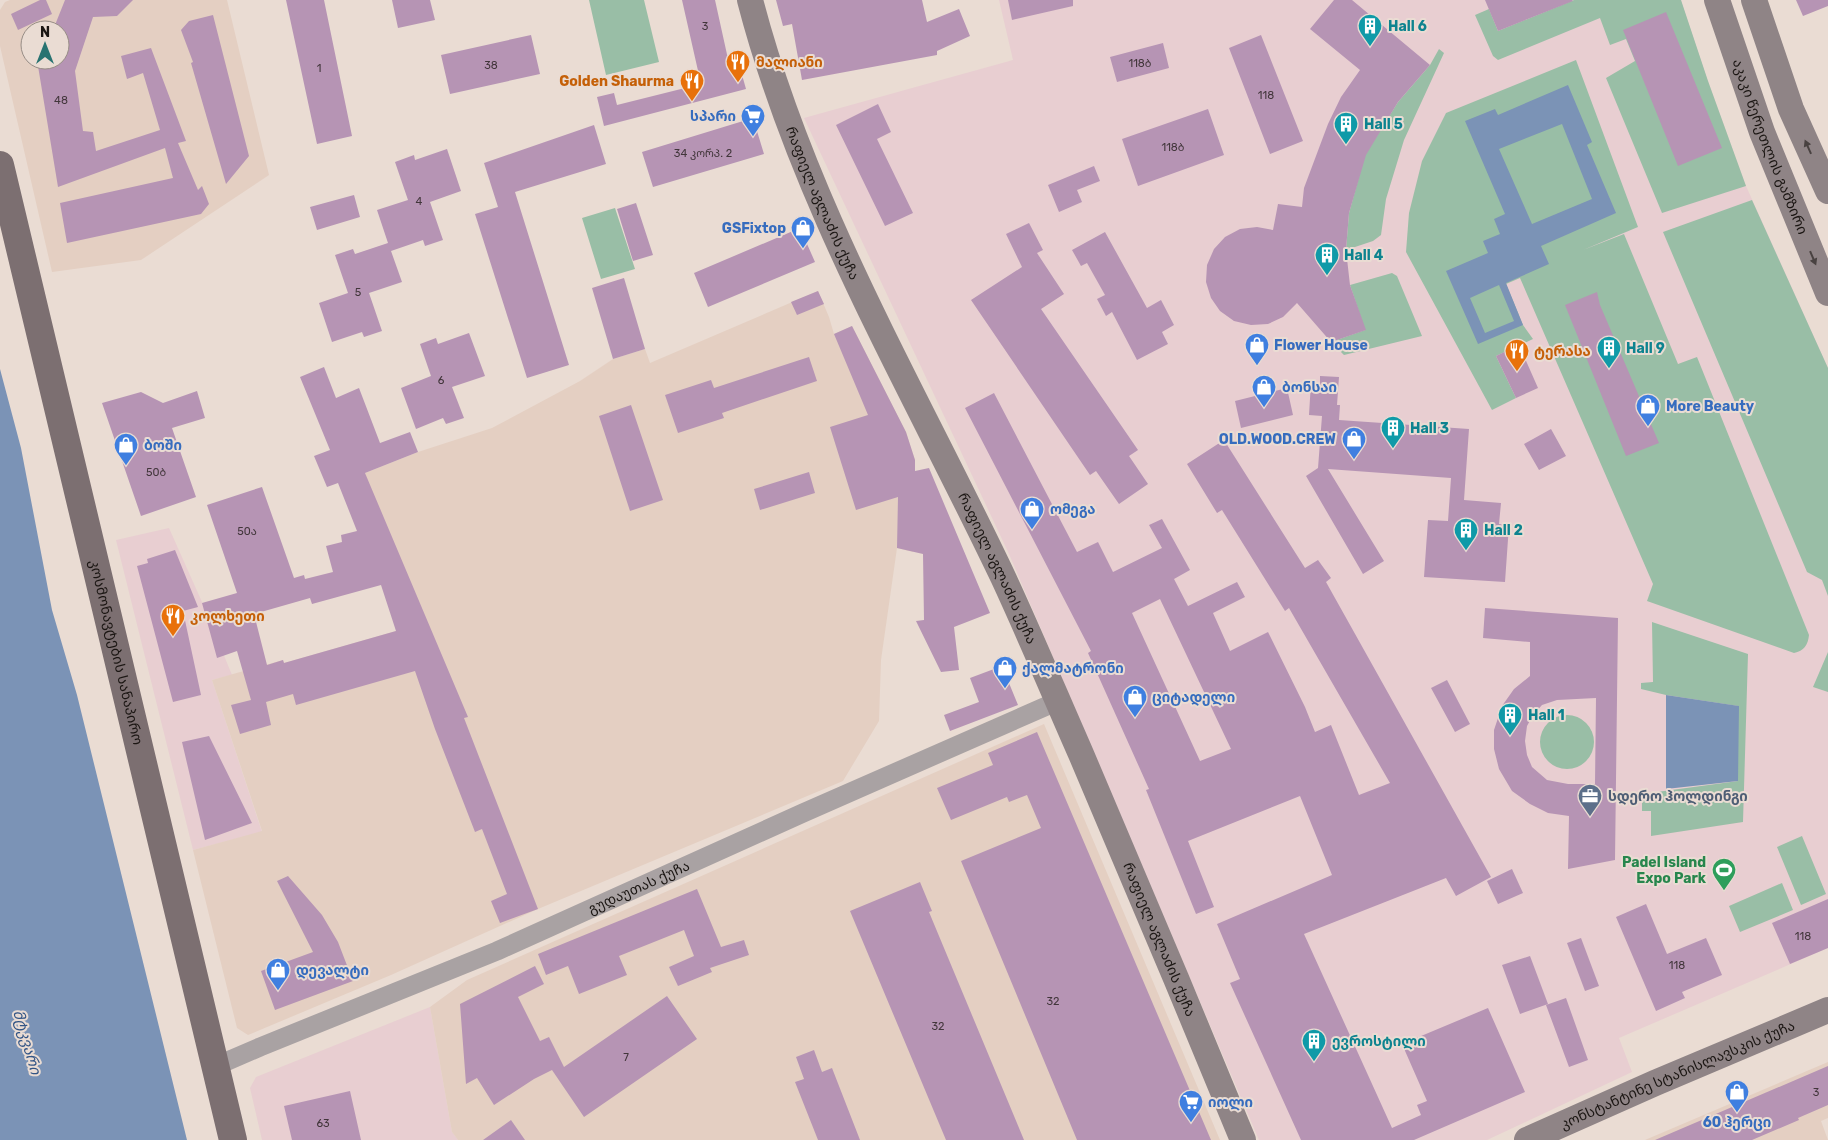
<svg xmlns="http://www.w3.org/2000/svg" width="1828" height="1140" viewBox="0 0 1828 1140" font-family="Rubik,'Noto Sans Georgian',sans-serif">
  <style>
    .commercial { fill: #e8ced1 }
    .built { fill: #e4cfc2; fill-rule: evenodd }
    .green { fill: #99bea6 }
    .water { fill: #7b93b6; fill-rule: evenodd }
    .building { fill: #b694b4; fill-rule: evenodd }
    .lines { fill: none; stroke-linecap: round; stroke-linejoin: round }
    .street { stroke: #a9a2a3; stroke-width: 19 }
    .secondary { stroke: #8f8486; stroke-width: 26 }
    .primary { stroke: #7c6f71; stroke-width: 28 }
    .oneway { fill: #494241 }
    .labels { text-anchor: middle; stroke-width: 4; stroke-linejoin: round; paint-order: stroke }
    .number-label { font-size: 11px; fill: #42363b }
    .culture-label { font-size: 14px; font-weight: bold; fill: #0d838f; stroke: #eadcd3; text-anchor: start }
    .food-label { font-size: 14px; font-weight: bold; fill: #c56008; stroke: #eadcd3; text-anchor: start }
    .shop-label { font-size: 14px; font-weight: bold; fill: #366cbe; stroke: #eadcd3; text-anchor: start }
    .street-label { font-size: 14px; fill: #1b1613; stroke: #eadcd3 }
    .service-label { font-size: 14px; font-weight: bold; fill: #4e5e75; stroke: #eadcd3; text-anchor: start }
    .leisure-label { font-size: 14px; font-weight: bold; fill: #27864d; stroke: #eadcd3; text-anchor: end }
    .water-label { font-size: 15px; font-style: italic; fill: #325485; stroke: #eadcd3 }
  </style>
  <rect width="100%" height="100%" fill="#eadcd3"/>
  <path class="commercial" d="M999 0H1681L1708 81 1746 186 1828 368V948L1619 1038 1632 1072 1487 1140H1259L1009 554 804 118 1013 60Z
    M169 528 202 602 232 675 212 680 262 832 193 850 116 540Z
    M430 1007 452 1132 458 1140H262L250 1088 256 1077Z"/>
  <path class="built" d="M10 0H227L269 175 141 260 52 272 0 46V10L5 2ZM30 30H60V60H30Z
    M818 291 829 317 834 334 852 326 906 432 915 460 913 552 897 548 881 660 879 721 843 781 538 909 391 975 248 1035 237 1028 193 850 262 831 212 680 283 660 284 663 403 629 365 473 418 452 492 428 580 381 613 359 645 349 650 363Z
    M1044 724 1220 1140H458L452 1132 430 1007 467 980Z
    M1828 1062V1118L1821 1121 1828 1140H1645Z"/>
  <path class="green" d="M589 0H644L659 62 606 75Z
    M1574 0H1681L1708 81 1746 186 1662 213 1606 78 1635 61 1626 39 1610 45 1600 18 1498 60 1493 56 1475 15 1489 9 1498 31Z
    M1439 49 1444 53 1404 140 1386 199 1381 235 1373 241 1346 250 1349 213 1365 155 1398 102 1430 65Z
    M1576 60 1638 227 1583 250 1624 234 1678 364 1697 357 1809 635C1808 645 1804 651 1794 653L1647 601 1653 584 1520 278 1506 284 1523 325 1533 339 1496 356 1516 398 1492 410 1406 252 1409 213 1422 161 1446 113Z
    M1752 200 1828 368V596L1822 580 1807 572 1663 232Z
    M615 208 635 269 601 279 582 218Z
    M1392 273 1397 276 1422 336 1344 355 1331 342 1365 330 1350 285Z
    M1652 622 1748 654 1743 822 1651 836V811H1642V794L1738 781V706L1666 695 1641 689V683L1653 682Z
    M1828 652V692L1813 687Z
    M1540 742a27 27 0 1 1 54 0a27 27 0 1 1-54 0Z
    M1802 836 1826 894 1801 905 1777 847Z
    M1782 883 1793 910 1740 932 1729 906Z"/>
  <path class="water" d="M1568 85 1592 142 1587 145 1616 213 1541 246 1549 264 1506 283 1523 325 1478 344 1446 271 1488 253 1483 241 1500 234 1494 219 1505 214 1465 121 1495 109 1498 115ZM1562 124 1592 199 1532 224 1499 149ZM1499 285 1514 321 1485 333 1470 298Z
    M0 369 21 448 52 610 77 695 187 1140H0Z
    M1666 695 1739 706 1738 781 1666 789Z"/>
  <path class="building" d="M40 0H46L52 14 18 30 11 14Z
    M65 0H133L117 16 93 17 75 71 83 131 93 132 96 151 160 130 143 73 127 79 121 56 151 48 186 141 178 143 198 190 202 186 209 204 201 214 67 243 60 203 173 178 165 148 58 187 37 60H60V30H53Z
    M286 0H324L352 136 317 144Z
    M392 0H430L435 20 398 28Z
    M682 0H715L728 59 737 57 746 89 604 126 597 97 614 93 617 105 701 84Z
    M776 0H922L927 22 959 9 970 36 937 51V55L802 80 792 24 783 26Z
    M1008 0H1073V6L1012 20Z
    M1334 0H1352L1430 65 1398 102 1366 155 1349 213 1346 250 1350 285 1366 330 1331 342 1297 303 1283 317 1268 324 1251 325 1234 321 1220 311 1211 298 1206 282 1207 265 1214 249 1225 237 1240 229 1257 227 1273 230 1278 204 1302 207 1304 188 1328 124 1341 97 1360 70 1310 29Z
    M1485 0H1572L1573 1 1498 31Z
    M1796 0H1828V6L1803 16Z
    M1666 12 1722 148 1678 166 1623 30Z
    M213 15 249 156 226 184 191 63 193 62 181 30 189 21Z
    M531 35 540 74 450 94 441 55Z
    M1261 35 1303 141 1270 154 1229 48Z
    M1163 43 1169 68 1117 82 1110 57Z
    M878 104 891 132 877 139 913 213 885 226 836 125Z
    M1208 109 1224 155 1138 186 1122 139Z
    M753 118 764 154 653 187 642 152Z
    M594 125 606 164 515 192 569 365 527 378 475 214 498 207 484 163Z
    M447 149 461 191 430 202 443 240 425 246 423 240 391 251 402 282 369 293 382 331 364 337 362 332 332 342 319 303 348 293 335 255 353 249 355 254 388 243 377 210 408 200 395 162 414 155 415 160Z
    M1094 166 1100 181 1077 190 1082 202 1059 212 1048 185Z
    M354 195 360 217 317 230 310 207Z
    M636 203 653 255 633 261 617 209Z
    M1029 223 1043 250 1037 253 1064 294 1041 309 1138 450 1129 456 1148 484 1119 504 1096 471 1090 475 971 300 1022 267 1006 234Z
    M800 228 815 262 708 307 694 273Z
    M1105 232 1147 308 1161 300 1174 325 1162 332 1168 344 1137 360 1112 312 1106 316 1097 299 1105 295 1087 263 1081 266 1072 250Z
    M624 278 645 349 613 359 592 288Z
    M818 291 824 304 797 315 791 302Z
    M1597 292 1600 305 1659 443 1626 456 1565 305Z
    M852 326 906 432 915 460V471L929 468 990 613 954 627 959 670 941 672 916 621 924 620 923 554 897 548 898 497 856 510 830 427 868 415 834 334Z
    M469 333 485 376 452 387 464 418 446 424 443 418 416 429 401 388 431 376 420 344 436 338 438 344Z
    M1519 345 1538 388 1516 398 1496 356Z
    M809 357 817 381 722 413 724 418 678 433 665 395 711 380 714 388Z
    M324 367 336 398 359 388 380 443 410 432 418 452 365 473 468 717 464 718 538 909 500 923 491 901 507 894 482 829 475 832 435 729 415 671 296 705 293 694 266 702 271 725 240 734 231 705 251 700 237 651 217 658 202 603 237 593 207 505 262 487 294 578 304 575 305 579 333 572 326 546 342 542 341 535 357 531 338 483 327 487 314 456 330 450 300 377ZM381 585 396 631 284 663 283 660 267 665 254 614 310 598 312 604Z
    M1320 376 1339 377 1337 405H1340L1339 420 1469 429 1464 500 1501 503 1499 524 1509 525 1505 582 1424 577 1428 520 1448 521 1451 478 1328 469 1384 561 1363 574 1306 476 1318 468 1322 416 1309 415 1311 382 1320 383Z
    M1287 388 1293 415 1241 428 1235 401Z
    M197 391 205 418 172 428 196 497 141 516 102 403 141 392 163 403Z
    M994 393 1077 552 1098 542 1113 572 1162 548 1149 525 1162 519 1190 570 1174 579 1188 606 1237 582 1245 597 1213 613 1230 651 1268 632 1305 707 1315 732 1331 725 1359 795 1390 783 1289 608 1285 611 1222 510 1217 513 1187 464 1224 440 1305 568 1318 560 1331 578 1326 582 1491 877 1456 896 1446 878 1304 934 1392 1128 1421 1115 1417 1105 1427 1101 1402 1044 1488 1008 1525 1092 1414 1140H1301L1230 983 1240 979 1217 924 1332 875 1300 796 1188 841 1214 907 1196 914 1146 790 1149 789 1088 653 1091 651 965 408ZM1160 599 1231 749 1200 761 1132 613Z
    M631 405 663 500 630 511 599 416Z
    M1551 429 1566 456 1539 470 1524 444Z
    M809 472 815 493 760 510 754 489Z
    M175 550 198 607 183 611 201 695 173 702 137 566 148 563 147 559Z
    M1485 608 1618 618 1615 860 1568 869 1569 816 1548 813 1530 804 1512 791 1499 769 1494 749V730L1502 706 1514 689 1530 676V642L1483 638ZM1596 698 1595 784H1568L1547 780 1532 767 1527 755 1525 741 1527 726 1533 715 1542 705 1557 700Z
    M1002 666 1018 705 950 731 944 715 979 702 970 678Z
    M1447 680 1470 724 1455 732 1431 688Z
    M1037 732 1211 1140H1077L961 861 1041 828 1027 795 1009 802 1007 797 951 820 937 788 993 765 988 753Z
    M209 736 252 823 205 840 182 742Z
    M1512 869 1523 893 1498 904 1487 881Z
    M288 876 322 915 338 942 353 981 275 1010 261 971 313 952 277 881Z
    M920 882 932 911 929 912 1024 1140H946L850 911Z
    M697 889 721 947 744 940 749 955 710 968 712 972 678 986 669 967 694 956 684 930 619 956 627 975 579 994 568 966 546 975 538 954Z
    M1828 899V948L1790 964 1772 923Z
    M1646 904 1667 954 1706 938 1722 975 1682 992 1685 998 1656 1011 1616 917Z
    M1581 938 1599 986 1585 991 1567 943Z
    M1530 956 1548 1004 1520 1014 1502 965Z
    M535 966 544 984 518 997 540 1041 549 1037 564 1067 667 996 697 1039 584 1117 552 1070 534 1079 494 1105 477 1078 466 1084 460 1004Z
    M1566 998 1588 1060 1569 1067 1546 1005Z
    M814 1050 822 1072 832 1068 860 1140H818L795 1082 804 1079 796 1057Z
    M1828 1066V1105L1798 1118 1799 1120 1752 1140H1655Z
    M350 1091 361 1140H292L284 1106Z
    M511 1120 525 1140H483Z"/>
  <g class="lines">
    <path class="street" id="s1" d="M216 1066 260 1047 497 951 803 813 1058 701"/>
    <g class="secondary">
      <path id="s2" d="M750 0C803 204 913 388 1003 577 1030 635 1055 695 1081 754 1136 882 1190 1011 1243 1140"/>
      <path id="s3" d="M1717 0 1762 132 1828 293"/>
      <path d="M1754 0 1791 109 1828 191"/>
      <path id="s4" d="M1527 1140 1655 1083 1828 1010"/>
    </g>
    <path class="primary" id="s5" d="M0 165 233 1140"/>
  </g>
  <defs><path id="oneway-solid" d="M-6-.8H1V-3.2L6.5 0L1 3.2V.8H-6Z" transform="scale(1.25)"/></defs>
  <g class="oneway">
    <use href="#oneway-solid" transform="translate(1808 147) rotate(-114)"/>
    <use href="#oneway-solid" transform="translate(1813 258) rotate(67)"/>
  </g>
  <defs>
    <symbol id="building-pin" viewBox="-11 -11 22 30"><path d="M0 17L-7.5 6A9.5 9.5 0 1 1 7.5 6Z" fill="#0f9aa8" stroke="#eadcd3"/><path d="M-4-6H4V6H1V3H-1V6H-4ZM-2.5-4.3h1.7v1.8h-1.7ZM.8-4.3h1.7v1.8H.8ZM-2.5-1h1.7V.8h-1.7ZM.8-1h1.7V.8H.8Z" fill="#fff"/></symbol>
    <symbol id="restaurant-pin" viewBox="-11 -11 22 30"><path d="M0 17L-7.5 6A9.5 9.5 0 1 1 7.5 6Z" fill="#e8710a" stroke="#eadcd3"/><path d="M-5-6h1v4h1v-4h1v4h1v-4h1v5L-1.5 .5V6h-2V.5L-5-1ZM5-6V6H3V1.5H1.5Q1.5-4 5-6Z" fill="#fff"/></symbol>
    <symbol id="supermarket-pin" viewBox="-11 -11 22 30"><path d="M0 17L-7.5 6A9.5 9.5 0 1 1 7.5 6Z" fill="#3f7fe0" stroke="#eadcd3"/><path d="M-6-5.5h2.5l.6 2H6L4.5 2H-2.5L-4.4-4H-6ZM-1.5 3.2a1.3 1.3 0 1 0 .1 0ZM3 3.2a1.3 1.3 0 1 0 .1 0Z" fill="#fff"/></symbol>
    <symbol id="shop-pin" viewBox="-11 -11 22 30"><path d="M0 17L-7.5 6A9.5 9.5 0 1 1 7.5 6Z" fill="#3f7fe0" stroke="#eadcd3"/><path d="M-5-2.5h2.3a2.7 3.5 0 0 1 5.4 0H5L5.5 6h-11ZM-1.5-2.5h3a1.5 2.3 0 0 0-3 0Z" fill="#fff"/></symbol>
    <symbol id="office-pin" viewBox="-11 -11 22 30"><path d="M0 17L-7.5 6A9.5 9.5 0 1 1 7.5 6Z" fill="#5c6f8a" stroke="#eadcd3"/><path d="M-6-3h4V-5.5h4V-3h4V5H-6ZM-1-4.5V-3h2v-1.5ZM-6 0V1H6V0Z" fill="#fff"/></symbol>
    <symbol id="stadium-pin" viewBox="-11 -11 22 30"><path d="M0 17L-7.5 6A9.5 9.5 0 1 1 7.5 6Z" fill="#2e9e5b" stroke="#eadcd3"/><path d="M0-5a6.5 5 0 1 0 0 10a6.5 5 0 1 0 0-10ZM-3.5-1.8h7v3.6h-7Z" fill="#fff"/></symbol>
  </defs>
  <g fill-rule="evenodd">
    <use href="#building-pin" x="1356" y="12" width="28" height="38"/>
    <use href="#restaurant-pin" x="724" y="48" width="28" height="38"/>
    <use href="#restaurant-pin" x="678" y="67" width="28" height="38"/>
    <use href="#supermarket-pin" x="739" y="102" width="28" height="38"/>
    <use href="#building-pin" x="1332" y="110" width="28" height="38"/>
    <use href="#shop-pin" x="789" y="214" width="28" height="38"/>
    <use href="#building-pin" x="1313" y="241" width="28" height="38"/>
    <use href="#shop-pin" x="1243" y="331" width="28" height="38"/>
    <use href="#building-pin" x="1595" y="334" width="28" height="38"/>
    <use href="#restaurant-pin" x="1503" y="337" width="28" height="38"/>
    <use href="#shop-pin" x="1250" y="373" width="28" height="38"/>
    <use href="#shop-pin" x="1634" y="392" width="28" height="38"/>
    <use href="#building-pin" x="1379" y="414" width="28" height="38"/>
    <use href="#shop-pin" x="1340" y="425" width="28" height="38"/>
    <use href="#shop-pin" x="112" y="431" width="28" height="38"/>
    <use href="#shop-pin" x="1018" y="495" width="28" height="38"/>
    <use href="#building-pin" x="1452" y="516" width="28" height="38"/>
    <use href="#restaurant-pin" x="159" y="602" width="28" height="38"/>
    <use href="#shop-pin" x="991" y="654" width="28" height="38"/>
    <use href="#shop-pin" x="1121" y="683" width="28" height="38"/>
    <use href="#building-pin" x="1496" y="701" width="28" height="38"/>
    <use href="#office-pin" x="1576" y="782" width="28" height="38"/>
    <use href="#stadium-pin" x="1710" y="856" width="28" height="38"/>
    <use href="#shop-pin" x="264" y="956" width="28" height="38"/>
    <use href="#building-pin" x="1300" y="1027" width="28" height="38"/>
    <use href="#shop-pin" x="1723" y="1078" width="28" height="38"/>
    <use href="#supermarket-pin" x="1177" y="1088" width="28" height="38"/>
  </g>
  <g class="labels">
    <g class="number-label">
      <text x="705" y="30">3</text>
      <text x="1140" y="67">118ბ</text>
      <text x="491" y="69">38</text>
      <text x="319" y="72">1</text>
      <text x="1266" y="99">118</text>
      <text x="61" y="104">48</text>
      <text x="1173" y="151">118ბ</text>
      <text x="703" y="157">34 კორპ. 2</text>
      <text x="419" y="205">4</text>
      <text x="358" y="296">5</text>
      <text x="441" y="384">6</text>
      <text x="156" y="476">50ბ</text>
      <text x="247" y="535">50ა</text>
      <text x="1803" y="940">118</text>
      <text x="1677" y="969">118</text>
      <text x="1053" y="1005">32</text>
      <text x="938" y="1030">32</text>
      <text x="626" y="1061">7</text>
      <text x="1816" y="1096">3</text>
      <text x="323" y="1127">63</text>
    </g>
    <g class="culture-label">
      <text x="1388" y="31">Hall 6</text>
      <text x="1364" y="129">Hall 5</text>
      <text x="1344" y="260">Hall 4</text>
      <text x="1626" y="353">Hall 9</text>
      <text x="1410" y="433">Hall 3</text>
      <text x="1484" y="535">Hall 2</text>
      <text x="1528" y="720">Hall 1</text>
      <text x="1332" y="1046">ევროსტილი</text>
    </g>
    <g class="food-label">
      <text x="756" y="67">მალიანი</text>
      <text x="674" y="86" text-anchor="end">Golden Shaurma</text>
      <text x="1534" y="356">ტერასა</text>
      <text x="190" y="621">კოლხეთი</text>
    </g>
    <g class="shop-label">
      <text x="736" y="121" text-anchor="end">სპარი</text>
      <text x="786" y="233" text-anchor="end">GSFixtop</text>
      <text x="1274" y="350">Flower House</text>
      <text x="1282" y="392">ბონსაი</text>
      <text x="1666" y="411">More Beauty</text>
      <text x="1336" y="444" text-anchor="end">OLD.WOOD.CREW</text>
      <text x="144" y="450">ბოში</text>
      <text x="1050" y="514">ომეგა</text>
      <text x="1022" y="673">ქალმატრონი</text>
      <text x="1152" y="702">ციტადელი</text>
      <text x="296" y="975">დევალტი</text>
      <text x="1208" y="1107">იოლი</text>
      <text x="1737" y="1127" text-anchor="middle">60 ჰერცი</text>
    </g>
    <g class="street-label">
      <text dy="5" stroke="none"><textPath href="#s3" startOffset="156">აკაკი წერეთლის გამზირი</textPath></text>
      <text dy="5" stroke="none"><textPath href="#s2" startOffset="216">რაფიელ აგლაძის ქუჩა</textPath></text>
      <text dy="5" stroke="none"><textPath href="#s2" startOffset="621">რაფიელ აგლაძის ქუჩა</textPath></text>
      <text dy="5" stroke="none"><textPath href="#s5" startOffset="501">კოსმონავტების სანაპირო</textPath></text>
      <text dy="5" stroke="none"><textPath href="#s1" startOffset="459">გუდაუთას ქუჩა</textPath></text>
      <text dy="5" stroke="none"><textPath href="#s2" startOffset="1026">რაფიელ აგლაძის ქუჩა</textPath></text>
      <text dy="5" stroke="none"><textPath href="#s4" startOffset="164">კონსტანტინე სტანისლავსკის ქუჩა</textPath></text>
    </g>
    <g class="service-label">
      <text x="1608" y="801">სდერო ჰოლდინგი</text>
    </g>
    <g class="leisure-label">
      <text x="1706" y="867">Padel Island<tspan x="1706" dy="16">Expo Park</tspan></text>
    </g>
    <g class="water-label">
      <text transform="translate(27 1042) rotate(74)" y="5">მტკვარი</text>
    </g>
  </g>
  <g transform="translate(45 45)"><circle r="24" fill="#eadcd3" stroke="#978d86"/>
  <path d="M0-4L9 19L0 12L-9 19Z" fill="#287371"/>
  <text y="-8" font-size="14" font-weight="bold" text-anchor="middle" fill="#1b1613">N</text>
  </g>
</svg>
